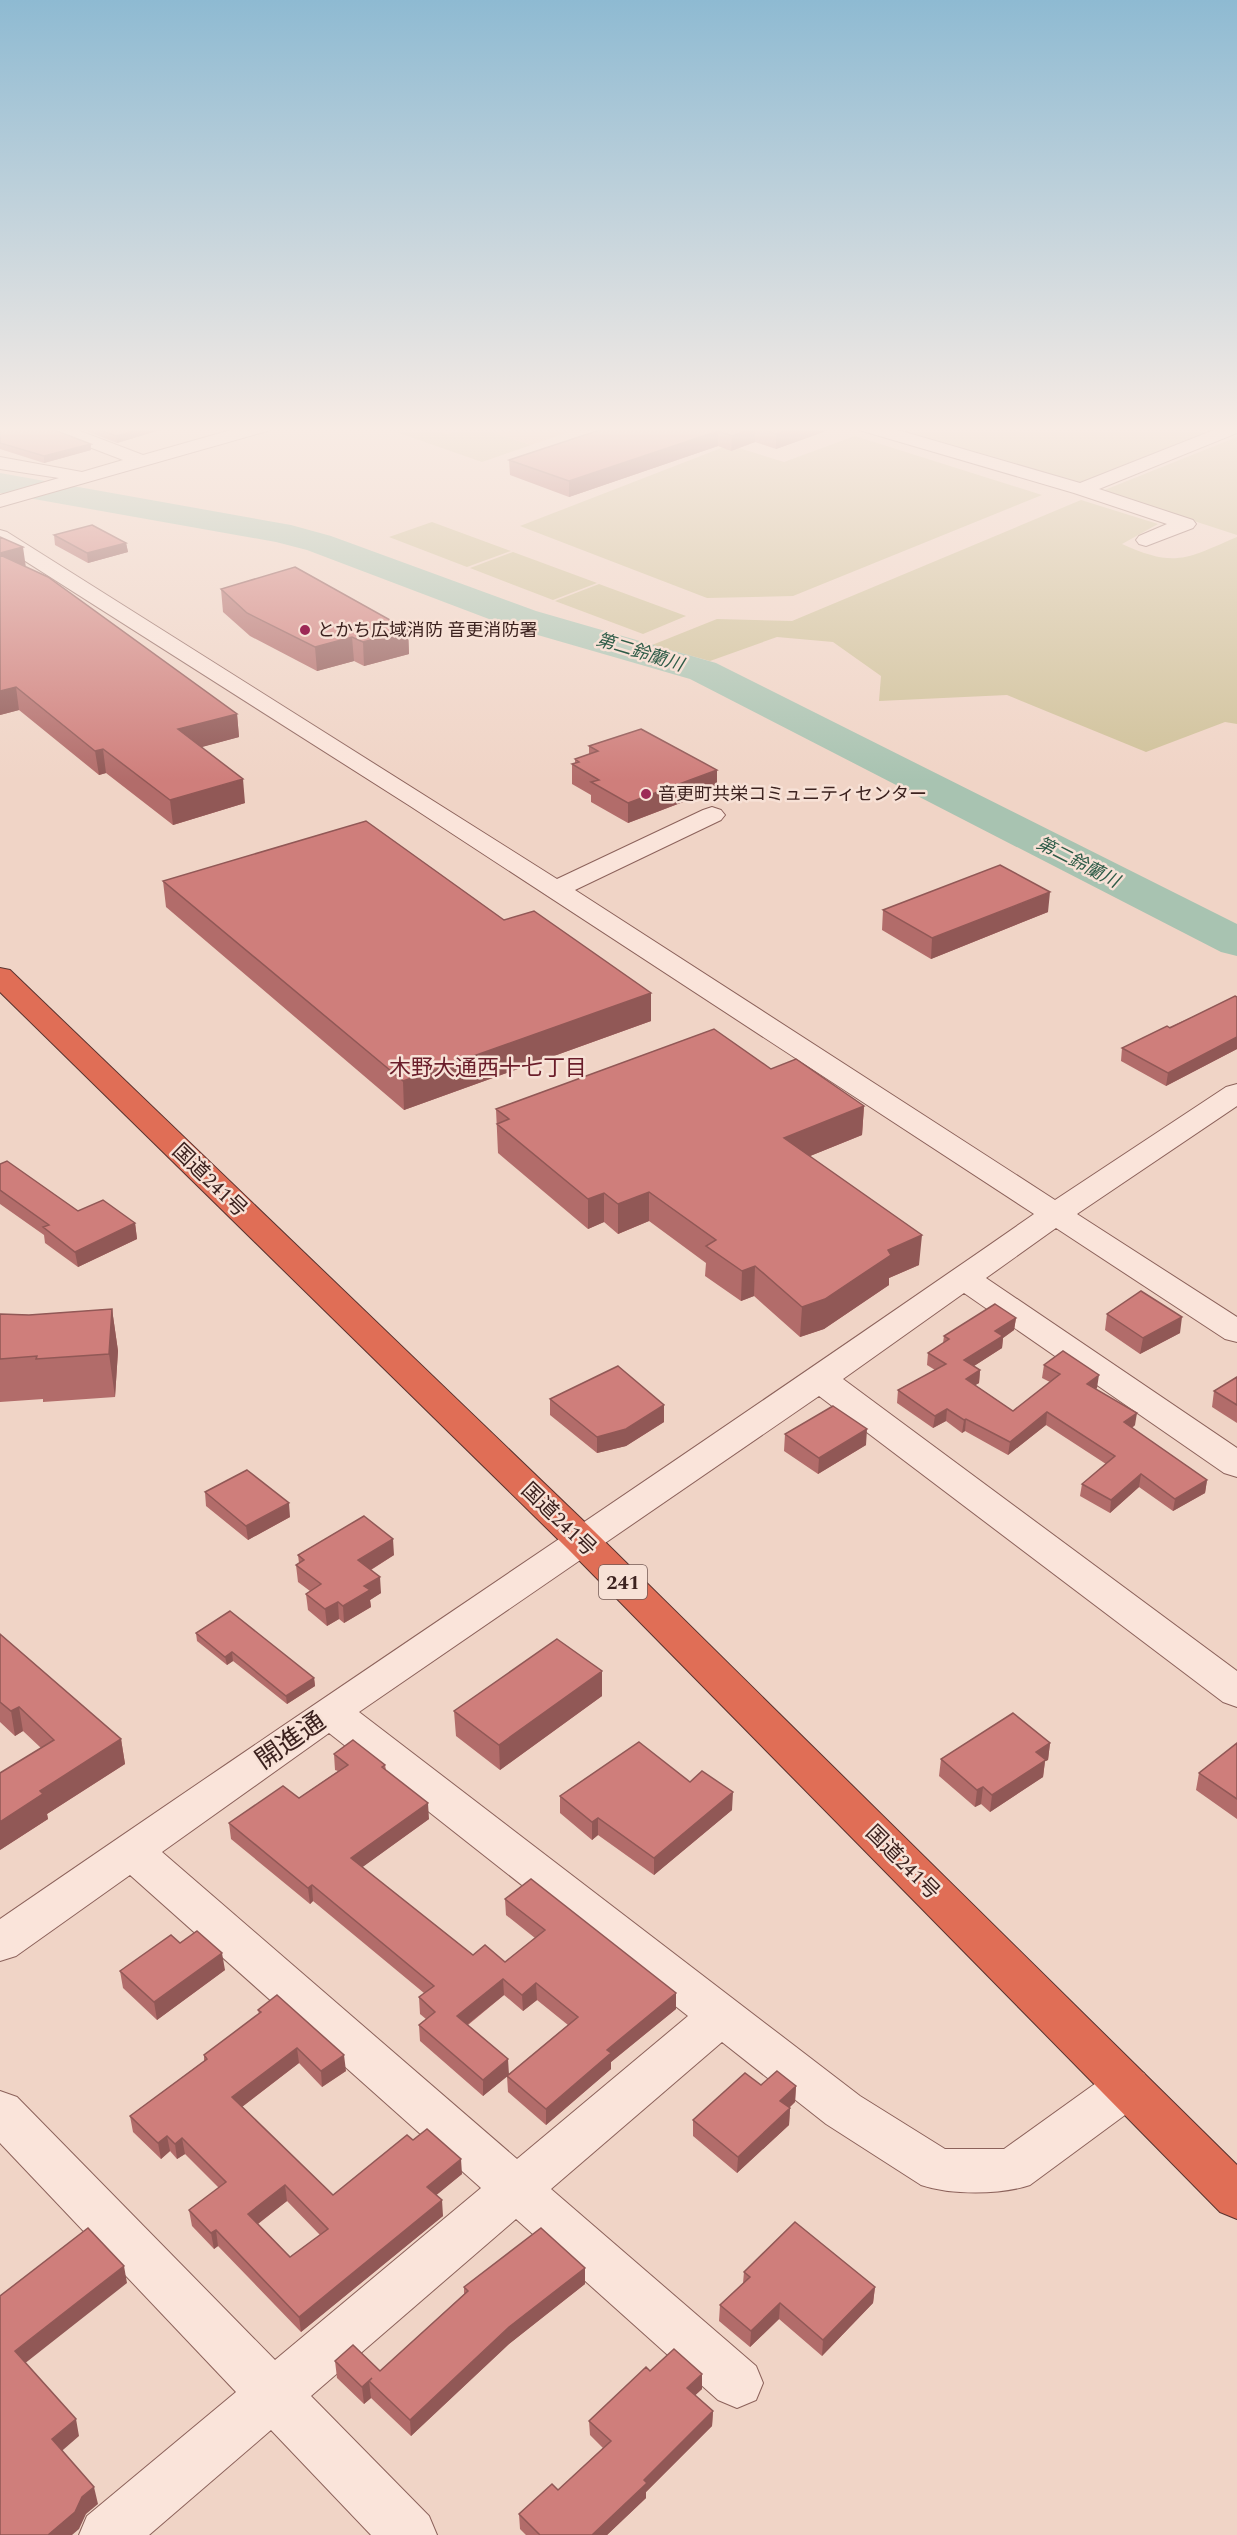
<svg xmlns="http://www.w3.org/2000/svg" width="1237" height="2535" viewBox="0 0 1237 2535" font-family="Spectral,'Noto Sans JP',serif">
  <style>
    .green { fill: #cfc199 }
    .sand { fill: #ecbda3 }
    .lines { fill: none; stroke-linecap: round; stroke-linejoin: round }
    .river { fill: #a8c3b1; fill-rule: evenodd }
    .minor-casing { stroke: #8c625b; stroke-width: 2 }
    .highway-casing { stroke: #5a332f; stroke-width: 2 }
    .minor { fill: #fae4da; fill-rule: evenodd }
    .highway { fill: #e06e56; fill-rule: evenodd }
    .wall { fill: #b26c6a; fill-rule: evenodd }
    .shaded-wall { fill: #915856 }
    .building { fill: #cf7e7b; stroke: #915856; stroke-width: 1.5; fill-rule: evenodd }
    .poi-dot { fill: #9d2956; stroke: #f7e1d6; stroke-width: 2 }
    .labels { text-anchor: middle; stroke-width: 5; stroke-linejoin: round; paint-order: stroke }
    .far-poi-label { font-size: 18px; fill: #3c221f; stroke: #f7e1d6; text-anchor: start }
    .far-water-label { font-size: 18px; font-style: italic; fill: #2e5c48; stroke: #f7e1d6 }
    .shield { fill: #f7e1d6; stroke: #745b56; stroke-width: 1.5 }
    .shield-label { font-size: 20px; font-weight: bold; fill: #3c221f }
    .street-label { font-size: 21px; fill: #3c221f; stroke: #f7e1d6 }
    .neighbourhood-label { font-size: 22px; fill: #6a1d2a; stroke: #f7e1d6 }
    .near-street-label { font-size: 26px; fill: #3c221f; stroke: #f7e1d6 }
  </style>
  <rect width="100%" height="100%" fill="#f0d4c6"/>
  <path class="green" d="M379 426H413L447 434 476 427 531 445 482 462Z
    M884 426H1208L1215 428 1078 484Z
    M855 436 1042 495 793 596 707 598 520 526 729 445 784 462Z
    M1237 437V535L1102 491Z
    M1081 500 1158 524 1122 544C1175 568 1186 559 1237 537V724L1225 722 1146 752 1007 695 879 701 881 676 833 642 777 637 710 661 652 645 717 619 792 621Z
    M432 522 511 551 467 567 389 537Z
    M513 552 597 583 553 600 470 568Z
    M599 584 686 616 643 634 555 601Z"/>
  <path class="sand" d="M480 426H587L531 445 476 427Z"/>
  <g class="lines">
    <path class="river" d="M0 473 291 525 331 536 536 611 716 663 1237 924V956L1221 952 690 679 510 627 307 550 276 542 0 493Z"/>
    <defs>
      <path id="minor" d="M42 426H67L143 455 245 426H274L271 430 0 507V495L59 478 0 469V457L82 472 123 460 45 430Z
        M856 426H884L1080 483 1224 426H1237V433L1099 489 1193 520 1196 524 1193 528 1146 546 1139 544 1136 540 1139 536 1167 524 1074 493 859 430Z
        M0 530 7 532 557 879 703 810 712 807 721 810 725 815 721 820 575 890 1055 1200 1226 1087 1237 1084V1106L1077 1214 1237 1317V1342L1225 1339 1056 1228 986 1278 1237 1448V1477L1224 1473 964 1293 843 1379 1237 1671V1707L1223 1702 819 1396 359 1712 860 2096 945 2149H1004L1110 2073 1127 2067 1144 2073 1151 2087 1144 2101 1030 2185C1001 2195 950 2195 921 2185L826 2124 722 2042 551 2189 756 2366 763 2383 756 2400 737 2408 718 2400 516 2219 311 2396 429 2516 437 2535H371L271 2430 149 2535H79L87 2516 236 2392 0 2143V2091L17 2097 275 2360 481 2188 130 1875 16 1956 0 1961V1919C343 1683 692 1452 1034 1214L410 806 0 545ZM329 1733 688 2016 517 2159 162 1852Z"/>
      <path id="highway" d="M0 968 10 970 594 1531 1237 2165V2219L1220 2212 568 1549 0 992Z"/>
    </defs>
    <use href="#minor" class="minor-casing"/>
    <use href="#highway" class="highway-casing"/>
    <use href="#minor" class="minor"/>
    <use href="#highway" class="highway"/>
  </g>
  <path class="wall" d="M0 426 91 450 44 463 0 449Z
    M73 426H173L117 443Z
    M612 426H840L776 449 755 442 731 451 718 446 569 497 510 475 509 460Z
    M54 535 126 543 128 552 88 563 55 545Z
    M26 567 237 714 239 737 201 747 245 803 173 825 106 773 99 775 19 710 0 715Z
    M221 589 408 630 409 654 364 666 354 661 317 671 250 636 223 612Z
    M589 746 717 789 628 823 591 802V795L572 784V764L575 763V759L589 755Z
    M163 881 504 920 651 1021 404 1110 166 907Z
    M883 910 1048 912 931 959 882 930Z
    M1237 997V1049L1166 1086 1121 1061 1122 1048Z
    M771 1069 864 1106 862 1135 810 1156 919 1265 889 1278V1285L824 1329 800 1337 754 1296 741 1301 705 1276 706 1263 649 1221 618 1234 604 1222 588 1229 498 1153 496 1109Z
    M0 1164 78 1211 135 1223 137 1239 78 1267 45 1243 44 1235 0 1204Z
    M112 1309 118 1351 115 1397 43 1402V1399L0 1402V1314L29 1315Z
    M1107 1314 1180 1333 1140 1354 1105 1330Z
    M1016 1318 1014 1330 1003 1338 1002 1348 974 1366 980 1370 979 1383 975 1385 1013 1411 1050 1382 1042 1378 1044 1365 1097 1388 1096 1389 1135 1425 1132 1428 1207 1480 1205 1493 1173 1511 1139 1487 1110 1513 1080 1496 1082 1484 1106 1464 1046 1425 1008 1455 965 1431 962 1433 946 1421 933 1428 897 1403 898 1390 935 1370 927 1365 928 1353 943 1343 944 1336Z
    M1237 1377V1423L1212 1407 1214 1391Z
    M550 1399 664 1422 626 1446 597 1453 550 1415Z
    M785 1434 866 1445 818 1474 784 1451Z
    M205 1492 290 1517 248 1540 206 1506Z
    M298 1555H394L371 1570 381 1593 370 1600 371 1607 344 1623 339 1619 327 1626 308 1610 306 1594 310 1591 298 1582 296 1565 299 1563Z
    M196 1633 314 1678 315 1686 287 1704 233 1661 227 1665 197 1641Z
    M0 1634 121 1739 125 1764 47 1814 48 1819 0 1850 41 1748 23 1731 15 1736 0 1722Z
    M602 1696 500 1770 456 1736 454 1711Z
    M1050 1743 1048 1760 1045 1761 1043 1777 990 1812 981 1804 975 1807 939 1776 941 1759Z
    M1237 1743V1819L1196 1790 1199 1773Z
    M334 1754 385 1765 386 1770 429 1819 362 1867 473 1955 505 1962 535 1938 506 1915 505 1899 676 1993V2009L611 2062V2069L546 2125 508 2092 507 2076 483 2096 420 2041 419 2025 426 2019 420 2014 419 1997 424 1993 313 1901 310 1904 231 1839 229 1823 299 1798 338 1771 335 1770ZM504 1995 523 2011 537 2000 568 2025 509 2074 468 2025Z
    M690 1782 732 1810 654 1875 598 1835 592 1840 560 1813V1796Z
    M180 1943 225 1970 157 2020 123 1988 120 1971Z
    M258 2010 346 2071 322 2087 299 2063 242 2107 333 2195 413 2140 462 2174 436 2195 443 2216 301 2332 218 2246 214 2249 192 2226 189 2210 219 2188 185 2154 177 2159 170 2151 161 2159 133 2132 130 2116 204 2061V2055L259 2014ZM287 2201 320 2235 290 2257 258 2224Z
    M761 2085 796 2086 795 2102 789 2108H790L789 2125 737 2173 693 2136V2120Z
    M585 2268V2284L509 2344 411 2436 371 2398 364 2404 337 2378 335 2361 380 2371 464 2294V2287Z
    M744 2272 875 2287 873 2303 822 2356 779 2319 750 2347 719 2321 720 2305 743 2283Z
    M650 2371 702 2389 695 2395 713 2411 712 2426 646 2492V2498L607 2535H526L520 2529 519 2514 558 2490 603 2448 590 2435 589 2421Z"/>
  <path class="shaded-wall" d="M151 426H173L117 443 116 436Z
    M799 426H840L776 449V434Z
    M755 427V442L731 451 732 436Z
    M718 431V446L569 497V481Z
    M91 444V450L44 463V456Z
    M126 543 128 552 88 563 87 553Z
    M23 547 26 568 0 570V553Z
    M408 630 409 654 364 666 363 642Z
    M352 637 354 661 317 671 315 647Z
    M16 687 19 710 0 715V691Z
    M237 714 239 737 180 753 178 729Z
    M103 749 106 773 99 775 95 751Z
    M717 770V789L628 823V803Z
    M243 779 245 803 173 825 170 800Z
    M1050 892 1048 912 931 959 932 938Z
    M651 993V1021L404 1110 403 1081Z
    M1237 1037V1049L1166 1086 1168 1073Z
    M864 1106 862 1135 783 1167 784 1138Z
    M649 1192V1221L618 1234V1204Z
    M604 1193V1222L588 1229V1199Z
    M135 1223 137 1239 78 1267 75 1252Z
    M922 1235 919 1265 889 1278V1285L824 1329 800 1337 802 1307 888 1250Z
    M755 1266 754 1296 741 1301 742 1271Z
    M112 1309 118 1351 115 1397 109 1354Z
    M1182 1317 1180 1333 1140 1354 1143 1338Z
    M1016 1318 1014 1330 1003 1338 1002 1348 963 1373 964 1360 995 1331Z
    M980 1370 979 1383 964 1392 966 1379Z
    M1099 1375 1097 1388 1086 1397 1087 1384Z
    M664 1405V1422L626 1446 597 1453V1437Z
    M947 1409 946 1421 933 1428 935 1416Z
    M1047 1412 1046 1425 1008 1455 1010 1442Z
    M1137 1413 1135 1425 1122 1435 1124 1422Z
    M966 1419 965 1431 962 1433 964 1420Z
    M867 1429 866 1445 818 1474 819 1458Z
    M1141 1474 1139 1487 1110 1513 1111 1500Z
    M1207 1480 1205 1493 1173 1511 1175 1499Z
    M289 1503 290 1517 248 1540 246 1526Z
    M393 1539 394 1555 359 1577 358 1560Z
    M380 1577 381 1593 370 1600 371 1607 344 1623 343 1606 364 1586Z
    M338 1602 339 1619 327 1626 325 1609Z
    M232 1652 233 1661 227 1665 225 1657Z
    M602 1671V1696L500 1770 499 1745Z
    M314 1678 315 1686 287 1704 286 1696Z
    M19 1707 23 1731 15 1736 11 1711Z
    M121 1739 125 1764 47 1814 48 1819 0 1850V1822L40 1791Z
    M1050 1743 1048 1760 1045 1761 1043 1777 990 1812 992 1795 1036 1752Z
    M983 1787 981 1804 975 1807 977 1790Z
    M733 1792 732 1810 654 1875V1858Z
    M428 1803 429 1819 353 1874 351 1858Z
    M598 1818V1835L592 1840V1822Z
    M312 1885 313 1901 310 1904 308 1888Z
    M222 1953 225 1970 157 2020 154 2002Z
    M503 1979 504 1995 458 2032 457 2016Z
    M536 1983 537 2000 523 2011 522 1995Z
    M676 1993V2009L611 2062V2069L546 2125V2109L607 2050Z
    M297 2048 299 2063 234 2113 232 2097Z
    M344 2055 346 2071 322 2087 321 2071Z
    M508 2059 509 2075 483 2096V2080Z
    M796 2086 795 2102 779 2117 780 2101Z
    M790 2108 789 2125 737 2173 738 2157Z
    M167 2136 170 2151 161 2159 158 2143Z
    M182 2138 185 2154 177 2159 175 2144Z
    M461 2159 462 2174 428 2202 427 2187Z
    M285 2185 287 2201 250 2230 248 2214Z
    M442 2200 443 2216 301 2332 299 2317Z
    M216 2230 218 2246 214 2249 211 2233Z
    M124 2266 127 2283 19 2368 15 2351Z
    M585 2268V2284L509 2344 411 2436 410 2420 509 2327Z
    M875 2287 873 2303 822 2356 823 2340Z
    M780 2303 779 2319 750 2347 751 2331Z
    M702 2374V2389L687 2403V2388Z
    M369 2381 371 2398 364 2404 362 2387Z
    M713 2411 712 2426 646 2492V2498L607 2535H592L644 2480Z
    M76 2419 79 2436 56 2456 52 2439Z
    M94 2487 98 2504 86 2514 79 2529 72 2535H48L82 2497Z"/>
  <path class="building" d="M0 426H44L91 444 44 456 0 443Z
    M89 426H151L116 436Z
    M612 426H799L776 434 755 427 732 436 718 431 569 481 509 460Z
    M92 525 126 543 87 553 54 535Z
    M0 537 23 547 0 553Z
    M0 555 48 577 237 714 178 729 243 779 170 800 103 749 95 751 16 687 0 691Z
    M295 567 408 630 363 642 352 637 315 647 247 613 221 589Z
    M641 729 717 770 628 803 591 782 599 780 572 764 579 762 575 759 598 751 589 746Z
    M366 821 504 920 534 911 651 993 403 1081 163 881Z
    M1000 865 1050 892 932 938 883 910Z
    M1235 996 1237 997V1037L1168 1073 1122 1048 1167 1026 1170 1028Z
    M714 1029 771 1069 796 1059 864 1106 784 1138 922 1235 888 1250 891 1255 825 1299 802 1307 755 1266 742 1271 706 1246 716 1240 649 1192 618 1204 604 1193 588 1199 497 1124 509 1119 496 1109Z
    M7 1161 78 1211 103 1200 135 1223 75 1252 43 1227 49 1225 0 1190V1164Z
    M1141 1291 1182 1317 1143 1338 1107 1314Z
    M995 1304 1016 1318 995 1331 1003 1336 964 1360 980 1370 966 1379 1013 1411 1060 1374 1044 1365 1063 1351 1099 1375 1087 1384 1137 1413 1124 1422 1207 1480 1175 1499 1141 1474 1111 1500 1082 1484 1115 1456 1047 1412 1010 1442 966 1419 964 1420 947 1409 935 1416 898 1390 946 1364 928 1353 949 1339 944 1336Z
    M112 1309 109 1354 36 1359 37 1356 0 1359V1314L29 1315Z
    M618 1366 664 1405 626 1429 597 1437 550 1399Z
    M1237 1377V1405L1214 1391Z
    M833 1406 867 1429 819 1458 785 1434Z
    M247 1470 289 1503 246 1526 205 1492Z
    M364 1516 393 1539 358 1560 380 1577 364 1586 370 1590 343 1606 338 1602 325 1609 306 1594 321 1584 296 1565 304 1560 298 1555Z
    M230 1611 314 1678 286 1696 232 1652 225 1657 196 1633Z
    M0 1634 121 1739 40 1791 43 1794 0 1822V1773L54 1740 19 1707 11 1711 0 1702Z
    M557 1639 602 1671 499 1745 454 1711Z
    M1013 1713 1050 1743 1036 1752 1046 1760 992 1795 983 1787 977 1790 941 1759Z
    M353 1740 385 1765 382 1767 428 1803 351 1858 473 1955 485 1945 505 1962 545 1930 505 1899 531 1879 676 1993 607 2050 611 2053 546 2109 507 2076 578 2017 536 1983 522 1995 503 1979 457 2016 508 2059 483 2080 419 2025 435 2012 419 1997 434 1986 312 1885 308 1888 229 1823 283 1786 299 1798 348 1765 334 1754Z
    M639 1742 690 1782 702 1771 733 1792 654 1858 598 1818 592 1822 560 1796Z
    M1237 1743V1799L1199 1773Z
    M197 1931 222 1953 154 2002 120 1971 171 1935 180 1943Z
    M277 1995 344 2055 321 2071 297 2048 232 2097 333 2195 407 2135 413 2140 427 2129 461 2159 427 2187 442 2200 299 2317 216 2230 211 2233 189 2210 226 2182 182 2138 175 2144 167 2136 158 2143 130 2116 207 2059 204 2055 261 2012 258 2010ZM285 2185 328 2229 290 2257 248 2214Z
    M777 2071 796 2086 780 2101 790 2108 738 2157 693 2120 745 2073 761 2085Z
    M795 2222 875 2287 823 2340 780 2303 751 2331 720 2305 750 2277 744 2272Z
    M88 2228 124 2266 15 2351 76 2419 52 2439 94 2487 82 2497 75 2512 48 2535H0V2296Z
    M541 2228 585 2268 509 2327 410 2420 369 2381 372 2378 362 2387 335 2361 353 2345 380 2371 468 2291 464 2287Z
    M674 2349 702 2374 687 2388 713 2411 644 2480 647 2483 592 2535H540L519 2514 552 2484 558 2490 611 2441 589 2421 646 2367 650 2371Z"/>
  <linearGradient id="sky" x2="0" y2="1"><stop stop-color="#8ebad2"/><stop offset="0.55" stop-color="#f8ece5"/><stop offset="1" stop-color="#f8ece5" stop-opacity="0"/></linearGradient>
  <rect width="1237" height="781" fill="url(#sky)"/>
  <g class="poi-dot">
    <circle cx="305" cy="630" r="6"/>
    <circle cx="646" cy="794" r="6"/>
  </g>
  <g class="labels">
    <g class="far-poi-label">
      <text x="317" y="636">とかち広域消防 音更消防署</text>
      <text x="658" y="800">音更町共栄コミュニティセンター</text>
    </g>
    <g class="far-water-label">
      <text transform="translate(640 652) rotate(17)" y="6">第二鈴蘭川</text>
      <text transform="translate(1078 862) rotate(27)" y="6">第二鈴蘭川</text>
    </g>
    <rect class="shield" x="599" y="1565" width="48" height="34" rx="4.5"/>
    <g class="shield-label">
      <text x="623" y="1589">241</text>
    </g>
    <g class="street-label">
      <text transform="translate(210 1180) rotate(44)" y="7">国道241号</text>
      <text transform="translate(559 1519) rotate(44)" y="7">国道241号</text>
      <text transform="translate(903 1862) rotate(45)" y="7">国道241号</text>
    </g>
    <g class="neighbourhood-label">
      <text x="488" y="1075">木野大通西十七丁目</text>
    </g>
    <g class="near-street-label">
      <text transform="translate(290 1740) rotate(-35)" y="9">開進通</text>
    </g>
  </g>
</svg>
